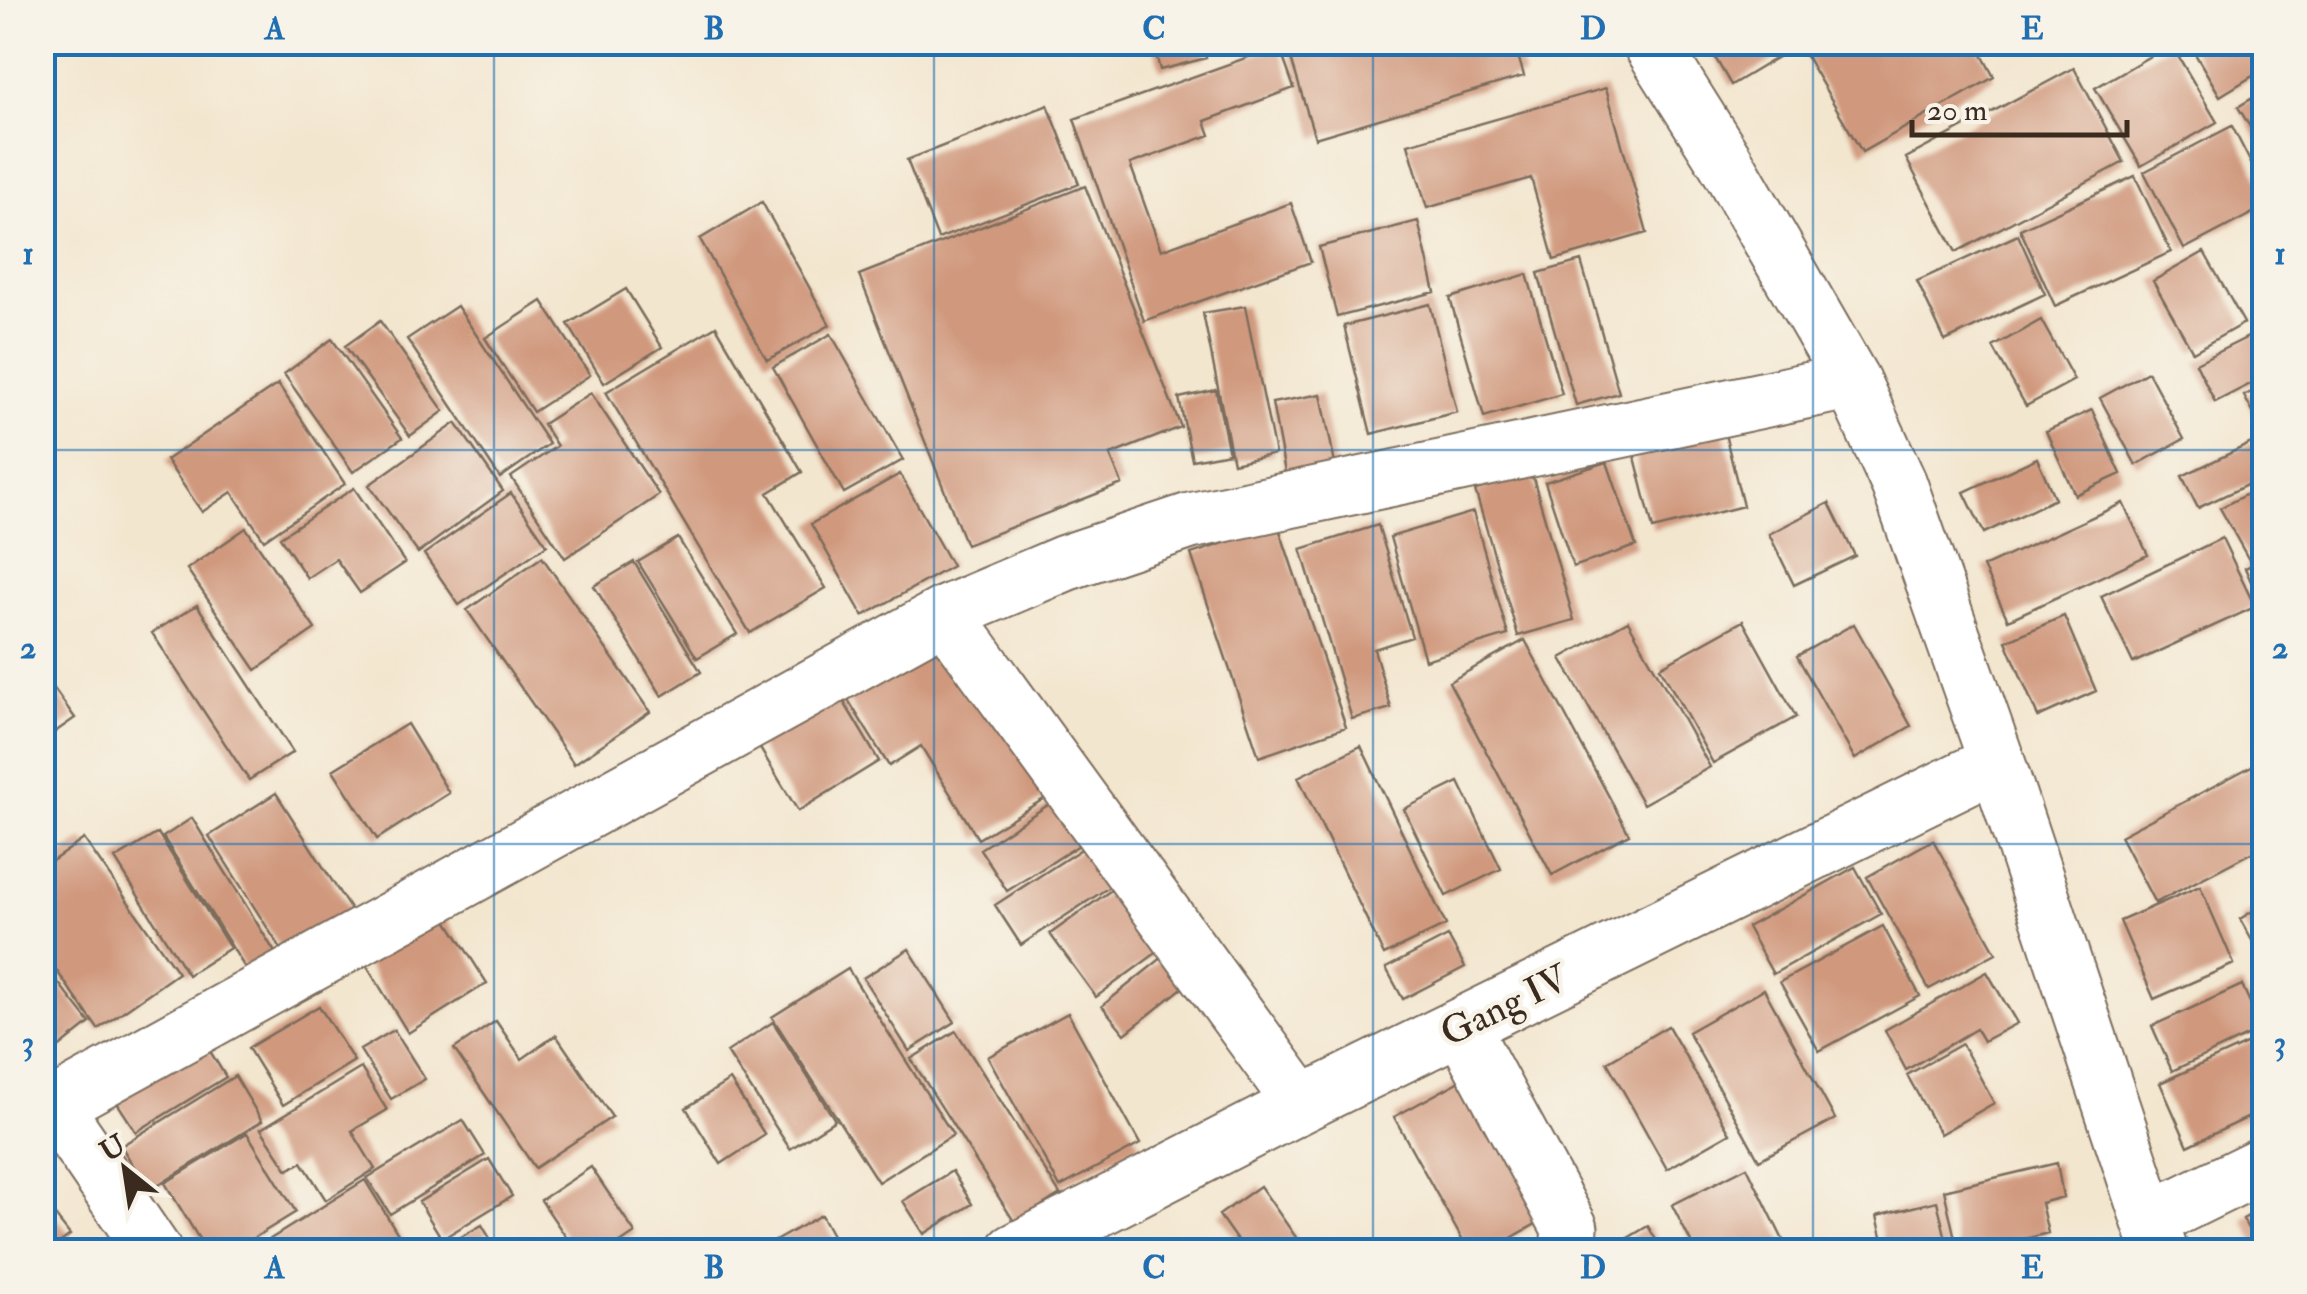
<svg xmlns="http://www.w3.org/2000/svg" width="2307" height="1294" viewBox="0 0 2307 1294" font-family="'IM FELL Double Pica',serif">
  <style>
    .building { fill: #d0997e }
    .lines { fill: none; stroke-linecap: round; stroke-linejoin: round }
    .minor-casing { stroke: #7b6c5c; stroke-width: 59 }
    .minor { stroke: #fff; stroke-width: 55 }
    .grid { fill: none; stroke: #1f6fb2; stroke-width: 2.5; stroke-opacity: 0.55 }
    .labels { text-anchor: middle; stroke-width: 9; stroke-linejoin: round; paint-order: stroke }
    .street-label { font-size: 38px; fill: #3b2a1e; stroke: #f7f3e8 }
    .neatline { fill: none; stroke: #1f6fb2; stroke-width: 4 }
    .grid-label { font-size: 32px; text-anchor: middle; font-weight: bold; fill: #1f6fb2 }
  </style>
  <rect width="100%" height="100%" fill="#f7f3e8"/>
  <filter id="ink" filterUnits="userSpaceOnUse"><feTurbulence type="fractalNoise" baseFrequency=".01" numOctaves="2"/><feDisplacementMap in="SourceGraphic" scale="20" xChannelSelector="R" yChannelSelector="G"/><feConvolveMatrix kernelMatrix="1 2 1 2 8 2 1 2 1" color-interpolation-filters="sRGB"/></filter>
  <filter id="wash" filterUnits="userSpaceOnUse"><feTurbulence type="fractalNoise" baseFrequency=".0048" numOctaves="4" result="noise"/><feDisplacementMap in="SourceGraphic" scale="40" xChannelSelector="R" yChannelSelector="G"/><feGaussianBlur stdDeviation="2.25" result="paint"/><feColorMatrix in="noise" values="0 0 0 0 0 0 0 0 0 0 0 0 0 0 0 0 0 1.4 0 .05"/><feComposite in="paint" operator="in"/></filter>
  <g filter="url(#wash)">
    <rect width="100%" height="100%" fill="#f3e6cf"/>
    <g id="blocks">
      <path class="building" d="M1153 42H1201L1206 58 1160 70Z
        M1331 42H1514L1524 76 1315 138 1290 55Z
        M1706 42H1803L1731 85Z
        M1823 42H1975L1994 77 1862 152 1804 53Z
        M2188 42H2252L2264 62V69L2220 96Z
        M2171 44 2217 122 2141 166 2095 88Z
        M1279 46 1294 88 1205 121 1210 135 1130 164 1161 250 1291 203 1311 262 1144 321 1074 119Z
        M2074 68 2124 162 1956 252 1906 158Z
        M1606 88 1647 233 1554 260 1531 178 1427 208 1408 144Z
        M2264 91V150L2238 107Z
        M1048 105 1079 184 938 239 907 160Z
        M2232 126 2264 189V207L2184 249 2144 172Z
        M2135 176 2171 252 2055 306 2020 229Z
        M1085 186 1181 427 1110 455 1122 484 966 545 859 275Z
        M762 202 830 325 767 360 700 239Z
        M1418 221 1435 292 1337 317 1319 247Z
        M2018 235 2045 294 1945 341 1917 281Z
        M2204 252 2244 323 2193 352 2153 281Z
        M1581 261 1619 393 1576 405 1538 273Z
        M1527 274 1562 394 1484 417 1450 298Z
        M626 289 662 347 604 383 568 324Z
        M542 301 590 375 533 412 485 338Z
        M1430 304 1457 412 1371 434 1344 326Z
        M457 306 549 444 500 478 407 339Z
        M1245 306 1275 454 1233 463 1203 313Z
        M2041 320 2074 380 2026 406 1993 347Z
        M380 321 444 411 410 436 345 346Z
        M716 326 802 472 768 493 826 588 750 633 606 392Z
        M2264 329V377L2215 402 2196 363Z
        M831 334 903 460 844 493 773 367Z
        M332 339 402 438 353 472 284 374Z
        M2148 372 2184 439 2136 465 2100 398Z
        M278 384 345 484 264 540 232 492 202 512 166 460Z
        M2264 385V427L2262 429 2244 396Z
        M1216 390 1229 453 1192 460 1179 398Z
        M591 393 659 495 565 558 511 477 557 446 543 424Z
        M1321 394 1339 484 1289 494 1272 403Z
        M2092 410 2121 474 2075 495 2046 431Z
        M456 423 503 491 418 553 369 485Z
        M1724 430 1743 506 1653 529 1634 453Z
        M2264 437V477L2198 508 2182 476Z
        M2037 458 2055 499 1984 533 1964 492Z
        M1607 462 1636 546 1573 567 1545 482Z
        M900 474 952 566 863 616 811 524Z
        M1532 474 1574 620 1518 636 1475 490Z
        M2264 485V552L2249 560 2220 508Z
        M354 488 405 563 360 593 336 559 307 578 280 537Z
        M511 493 547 545 459 605 424 554Z
        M1829 503 1855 556 1794 585 1769 534Z
        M2123 503 2148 555 2008 620 1983 567Z
        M1473 512 1508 635 1425 660 1390 537Z
        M1278 525 1346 727 1259 757 1191 554Z
        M1378 525 1412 637 1374 649 1391 708 1352 719 1301 549Z
        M246 528 315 629 256 670 187 569Z
        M678 538 737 634 697 658 638 562Z
        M2222 538 2255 607 2133 663 2101 596Z
        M542 557 650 712 574 764 467 610Z
        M2264 559V611L2245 568Z
        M634 562 701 672 662 696 594 586Z
        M197 605 293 752 249 780 152 633Z
        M2064 616 2096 691 2038 717 2006 641Z
        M944 619 1052 794 978 839 921 746 889 766 838 684Z
        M1628 621 1710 767 1643 804 1561 658Z
        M1743 621 1796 717 1713 763 1660 667Z
        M1854 624 1911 726 1855 759 1797 656Z
        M1525 640 1629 834 1552 875 1449 682Z
        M42 672 75 718 42 741Z
        M832 682 879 761 798 811 750 732Z
        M407 724 449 793 377 839 333 770Z
        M1361 746 1446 925 1384 955 1298 777Z
        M2263 760 2264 846 2155 903 2120 836Z
        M1459 782 1501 869 1446 896 1404 809Z
        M276 793 352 912 284 954 209 836Z
        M1059 798 1087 840 1007 891 980 849Z
        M192 818 276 954 247 971 163 837Z
        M158 833 230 948 188 975 115 859Z
        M1100 837 1126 876 1021 945 995 905Z
        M84 839 178 973 98 1029 42 950V868Z
        M1933 840 1996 953 1929 989 1867 877Z
        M1855 867 1881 914 1773 974 1747 927Z
        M1121 883 1167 945 1096 997 1050 934Z
        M2200 886 2234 964 2154 999 2120 921Z
        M436 903 487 983 408 1033 358 951Z
        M2264 904V962L2240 919Z
        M1883 926 1920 996 1819 1051 1780 982Z
        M1448 936 1465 967 1403 999 1386 968Z
        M1174 948 1197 976 1125 1034 1102 1006Z
        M909 949 955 1022 909 1051 863 978Z
        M42 962 90 1023 42 1061Z
        M848 969 953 1135 878 1182 772 1017Z
        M1987 972 2017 1023 1983 1041 1976 1029 1906 1070 1885 1030Z
        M2242 985 2262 1029 2172 1071 2152 1026Z
        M1764 989 1835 1119 1759 1160 1688 1032Z
        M319 1006 354 1061 283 1105 248 1048Z
        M1068 1013 1140 1144 1060 1187 988 1057Z
        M496 1021 522 1059 556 1035 612 1117 535 1168 454 1049Z
        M773 1022 835 1120 790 1149 727 1052Z
        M1668 1026 1730 1133 1667 1169 1607 1062Z
        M394 1030 425 1079 391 1099 360 1050Z
        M956 1031 1060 1194 1015 1223 911 1059Z
        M2264 1036V1110L2188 1146 2160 1083Z
        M205 1043 226 1077 136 1132 114 1098Z
        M1962 1044 1994 1103 1940 1134 1907 1075Z
        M361 1068 387 1110 352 1131 375 1169 326 1200 302 1162 288 1170 261 1129Z
        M1475 1073 1553 1214 1487 1252H1469L1394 1117Z
        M235 1076 262 1121 149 1191 121 1146Z
        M730 1080 765 1135 721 1164 686 1108Z
        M463 1120 485 1155 390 1214 367 1178Z
        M247 1133 296 1212 231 1252H207L165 1183Z
        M489 1159 512 1196 442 1239 419 1202Z
        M2057 1163 2063 1197 2041 1203 2048 1233 1972 1252H1958L1944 1190Z
        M591 1167 635 1233 607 1252H576L541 1200Z
        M1747 1167 1789 1252H1696L1672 1205Z
        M952 1171 972 1204 924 1234 903 1201Z
        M365 1180 409 1252H258L256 1248Z
        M1260 1186 1300 1243 1288 1252H1245L1219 1215Z
        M42 1199 70 1235 48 1252H42Z
        M1937 1201 1949 1252H1886L1877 1216Z
        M2264 1207V1252H2260L2243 1219Z
        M821 1215 841 1252H762L761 1249Z
        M482 1225 498 1252H435Z
        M1648 1226 1663 1252H1623L1618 1244Z"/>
    </g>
  </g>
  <g filter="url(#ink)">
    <use href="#blocks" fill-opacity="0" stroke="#7b6c5c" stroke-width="2.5"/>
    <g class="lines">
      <defs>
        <path id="minor" d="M1650 42 1725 161 1852 381 1899 484 1997 762 2160 1252
          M945 614 1302 1104
          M1461 1026 1570 1228 1568 1252
          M2150 1220 2264 1164
          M154 1252 54 1106 945 614 1065 563 1190 521 1852 381
          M1014 1252 1302 1104 1997 762"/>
      </defs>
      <use href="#minor" class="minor-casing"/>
      <use href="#minor" class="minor"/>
    </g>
  </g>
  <path class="grid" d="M494 42V1252M934 42V1252M1373 42V1252M1813 42V1252M42 450H2264M42 844H2264"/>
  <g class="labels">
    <g class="street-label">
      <text transform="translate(1504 1005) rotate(-26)" y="13">Gang IV</text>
    </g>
  </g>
  <rect width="2307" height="1294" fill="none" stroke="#f7f3e8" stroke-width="110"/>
  <g transform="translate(125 1169) rotate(330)" stroke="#f7f3e8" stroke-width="8" paint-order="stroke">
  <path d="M0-8L18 38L0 25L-18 38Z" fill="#3b2a1e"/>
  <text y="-15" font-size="28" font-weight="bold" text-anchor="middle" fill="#3b2a1e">U</text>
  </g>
  <path d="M1912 120v15h215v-15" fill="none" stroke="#3b2a1e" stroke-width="5"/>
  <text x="1927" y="120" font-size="30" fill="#3b2a1e" stroke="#f7f3e8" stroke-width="8" paint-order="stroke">20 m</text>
  <rect x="55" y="55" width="2197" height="1184" class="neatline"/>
  <g class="grid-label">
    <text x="275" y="39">A</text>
    <text x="714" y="39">B</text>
    <text x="1154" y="39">C</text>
    <text x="1593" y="39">D</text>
    <text x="2032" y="39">E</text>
    <text x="28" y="264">1</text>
    <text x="2280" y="264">1</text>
    <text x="28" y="658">2</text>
    <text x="2280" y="658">2</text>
    <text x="28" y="1053">3</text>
    <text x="2280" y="1053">3</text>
    <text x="275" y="1278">A</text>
    <text x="714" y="1278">B</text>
    <text x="1154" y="1278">C</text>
    <text x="1593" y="1278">D</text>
    <text x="2032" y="1278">E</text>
  </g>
</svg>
